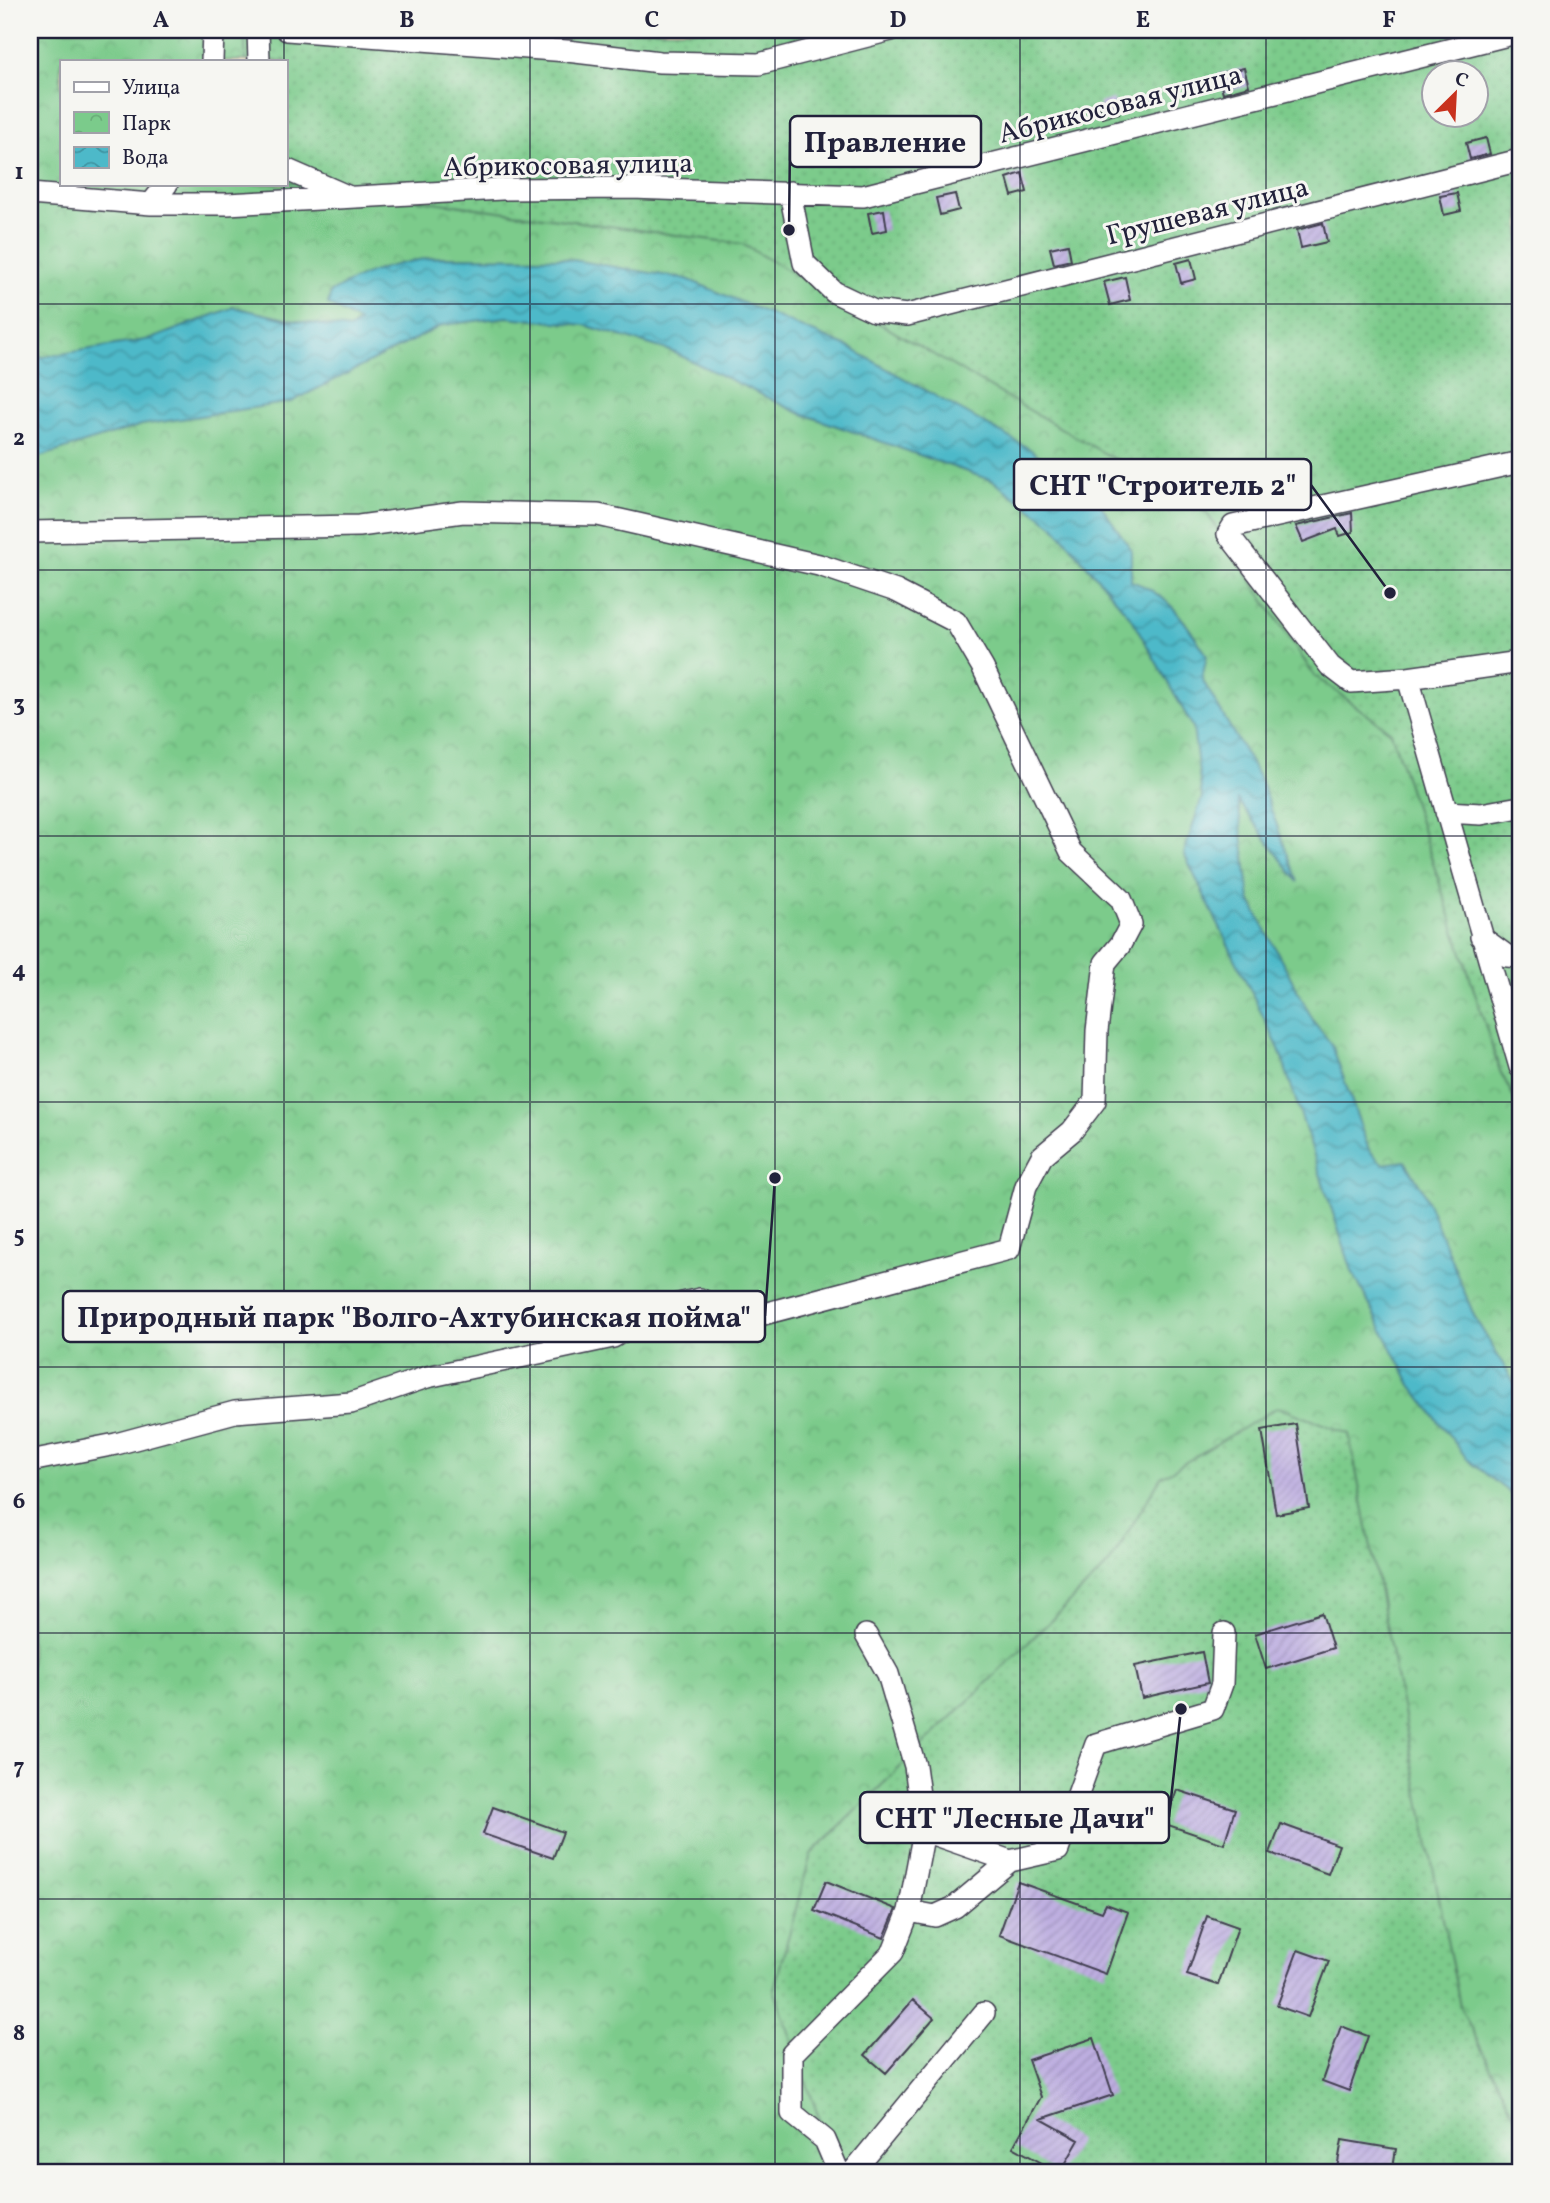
<svg xmlns="http://www.w3.org/2000/svg" width="1550" height="2203" viewBox="0 0 1550 2203" font-family="Vollkorn,serif">
  <style>
    .park { fill: url(#park-crowns); stroke: #4e7663; stroke-width: 2; fill-rule: evenodd }
    .garden { fill: url(#garden-dots); stroke: #4e7663; stroke-width: 2; fill-rule: evenodd }
    .water { fill: url(#water-waves); stroke: #386e82; stroke-width: 2 }
    .building { fill: url(#building-hatch) }
    .lines { fill: none; stroke-linecap: round; stroke-linejoin: round }
    .minor-casing { stroke: #413e4f; stroke-width: 24 }
    .minor { stroke: #fff; stroke-width: 21 }
    .grid { fill: none; stroke: #22223b; stroke-width: 2; stroke-opacity: 0.55 }
    .labels { text-anchor: middle; stroke-width: 6; stroke-linejoin: round; paint-order: stroke }
    .street-label { font-size: 28px; fill: #22223b; stroke: #f6f6f2 }
    .leader { fill: none; stroke: #22223b; stroke-width: 2.5 }
    .callout-dot { fill: #22223b; stroke: #f6f6f2; stroke-width: 2.5 }
    .callout { fill: #f6f6f2; stroke: #22223b; stroke-width: 2.5 }
    .callout-label { font-size: 30px; text-anchor: middle; font-weight: bold; fill: #22223b }
    .neatline { fill: none; stroke: #22223b; stroke-width: 2.5 }
    .grid-label { font-size: 23px; text-anchor: middle; font-weight: bold; fill: #22223b }
  </style>
  <defs>
    <pattern id="park-crowns" width="20" height="18" patternUnits="userSpaceOnUse" patternTransform="scale(1.75)"><rect width="20" height="18" fill="#7bcb8b"/><path d="M2 6a3 3 0 1 1 6 0M12 15a3 3 0 1 1 6 0" fill="none" stroke="#6aae79"/></pattern>
    <pattern id="garden-dots" width="8" height="8" patternUnits="userSpaceOnUse" patternTransform="scale(1.75)"><rect width="8" height="8" fill="#7bcb8b"/><path d="M2 2h.1M6 6h.1" fill="none" stroke="#6aae79" stroke-width="1.8" stroke-linecap="round"/></pattern>
    <pattern id="water-waves" width="16" height="10" patternUnits="userSpaceOnUse" patternTransform="scale(1.75)"><rect width="16" height="10" fill="#4db9c9"/><path d="M0 5q4-4 8 0t8 0" fill="none" stroke="#4096a4"/></pattern>
    <pattern id="building-hatch" width="6" height="6" patternUnits="userSpaceOnUse" patternTransform="scale(1.75)"><rect width="6" height="6" fill="#bdaee0"/><path d="M-1 1l2-2M0 6l6-6M5 7l2-2" fill="none" stroke="#a295c1"/></pattern>
  </defs>
  <rect width="100%" height="100%" fill="#f6f6f2"/>
  <filter id="ink" filterUnits="userSpaceOnUse"><feTurbulence type="fractalNoise" baseFrequency=".0143" numOctaves="2"/><feDisplacementMap in="SourceGraphic" scale="14" xChannelSelector="R" yChannelSelector="G"/><feConvolveMatrix kernelMatrix="1 2 1 2 8 2 1 2 1" color-interpolation-filters="sRGB"/></filter>
  <filter id="wash" filterUnits="userSpaceOnUse"><feTurbulence type="fractalNoise" baseFrequency=".00686" numOctaves="4" result="noise"/><feDisplacementMap in="SourceGraphic" scale="28" xChannelSelector="R" yChannelSelector="G"/><feGaussianBlur stdDeviation="1.57" result="paint"/><feColorMatrix in="noise" values="0 0 0 0 0 0 0 0 0 0 0 0 0 0 0 0 0 1.4 0 .05"/><feComposite in="paint" operator="in"/></filter>
  <g filter="url(#wash)">
    <rect width="100%" height="100%" fill="#f1dcbe"/>
    <path class="park" d="M30 30H1520V2173H30ZM61 61H285V184H61ZM1434 74H1476V116H1434Z"/>
    <path class="garden" d="M245 30H1520V1109L1500 1071 1391 732 1314 675 1206 512 742 244 285 182V61H245ZM1434 74H1476V116H1434Z
      M1278 1407 1349 1434 1460 2006 1520 2127V2173H838L774 1989 811 1854 1109 1564 1161 1477Z"/>
    <path class="water" d="M441 257 561 258 687 279 848 347 1030 449 1098 501 1131 549V581C1170 594 1185 622 1207 655L1202 679 1259 777 1298 882 1238 801 1250 900 1314 1022 1332 1045 1369 1150 1383 1164 1405 1161 1423 1190 1475 1318 1520 1392V1501L1468 1460 1411 1385 1352 1271 1279 1049 1184 854 1202 797 1193 727 1132 619 1054 526 993 481 797 412 671 351 584 325 507 317 443 325 291 402 142 425 30 460V359L151 339 234 307 290 320 349 329 359 322 328 304 331 292C367 271 399 261 441 257Z"/>
    <g id="blocks">
      <path class="building" d="M1244 68 1249 86 1223 93 1218 74Z
        M1113 99 1119 113 1102 118 1099 103Z
        M1486 138 1490 154 1470 159 1466 143Z
        M1022 173 1027 192 1012 196 1007 178Z
        M1457 193 1461 211 1444 215 1440 196Z
        M955 194 959 210 940 215 936 198Z
        M884 210 887 230 872 233 868 213Z
        M1323 223 1327 242 1301 248 1297 230Z
        M1068 244 1071 260 1054 264 1050 248Z
        M1191 259 1196 279 1181 283 1176 263Z
        M1125 277 1130 300 1110 305 1104 282Z
        M1352 513 1353 532 1340 536 1337 529 1303 542 1296 526Z
        M1296 1424 1309 1508 1276 1514 1262 1430Z
        M1322 1613 1333 1648 1266 1669 1255 1634Z
        M1202 1652 1208 1683 1142 1698 1135 1666Z
        M1177 1790 1235 1809 1224 1844 1165 1824Z
        M493 1807 563 1832 553 1858 483 1834Z
        M1281 1824 1339 1845 1328 1874 1270 1853Z
        M826 1881 896 1909 884 1938 814 1910Z
        M1018 1882 1102 1912 1106 1904 1128 1912 1106 1974 999 1935Z
        M1207 1916 1238 1927 1218 1985 1187 1975Z
        M1298 1950 1329 1961 1308 2017 1277 2006Z
        M913 2000 934 2018 886 2073 865 2055Z
        M1341 2026 1368 2036 1349 2091 1322 2081Z
        M1094 2038 1113 2095 1041 2119 1079 2140 1060 2173 1013 2147 1041 2097 1028 2060Z
        M1342 2140 1396 2149 1392 2173 1337 2168Z"/>
    </g>
  </g>
  <g filter="url(#ink)">
    <use href="#blocks" fill-opacity="0" stroke="#413e4f" stroke-width="2"/>
    <g class="lines">
      <defs>
        <path id="minor" d="M258 30 259 61
          M287 30 567 51 660 62 759 64 891 30
          M212 61 213 30
          M285 169 347 196
          M790 192 804 263 834 292 874 311 907 315 1520 160
          M30 194 151 204H227L502 189 631 188 863 196 1520 32
          M151 204 167 184
          M1520 462 1233 526 1228 534 1330 666 1351 682 1408 678 1520 662
          M30 532 359 526 463 512 598 515 819 565 896 591 956 622 983 668 1071 852 1121 899 1131 924 1120 945 1105 963 1097 1031 1095 1101 1072 1131 1042 1156 1026 1186 1009 1249 737 1321 700 1299 658 1309 613 1337 427 1377 351 1403 235 1412 116 1444 30 1461
          M1408 678 1520 1067
          M1446 812 1481 814 1520 807
          M1481 937 1507 956 1520 957
          M924 1831 1010 1861
          M909 1911 935 1916 955 1907 1010 1861 1058 1850 1096 1744 1213 1709 1222 1684 1224 1633
          M839 2173 825 2140 792 2113V2054L893 1952 909 1911 924 1831 915 1766 888 1674 866 1635
          M852 2173 984 2013"/>
      </defs>
      <use href="#minor" class="minor-casing"/>
      <use href="#minor" class="minor"/>
    </g>
  </g>
  <path class="grid" d="M284 30V61M530 30V2173M775 30V2173M1020 30V2173M1266 30V2173M284 184V2173M30 304H1520M30 570H1520M30 836H1520M30 1102H1520M30 1367H1520M30 1633H1520M30 1899H1520"/>
  <g class="labels">
    <g class="street-label">
      <text transform="translate(1120 103) rotate(-14)" y="10">Абрикосовая улица</text>
      <text transform="translate(568 164) rotate(-1)" y="10">Абрикосовая улица</text>
      <text transform="translate(1207 210) rotate(-14)" y="10">Грушевая улица</text>
    </g>
  </g>
  <path class="leader" d="M789 230L790 142M1390 593L1311 485M775 1178L765 1316M1181 1709L1169 1817"/>
  <g class="callout-dot">
    <circle cx="789" cy="230" r="7"/>
    <circle cx="1390" cy="593" r="7"/>
    <circle cx="775" cy="1178" r="7"/>
    <circle cx="1181" cy="1709" r="7"/>
  </g>
  <g class="callout">
    <rect x="790" y="116" width="191" height="51" rx="7"/>
    <rect x="1014" y="459" width="297" height="51" rx="7"/>
    <rect x="63" y="1291" width="702" height="51" rx="7"/>
    <rect x="860" y="1792" width="309" height="51" rx="7"/>
  </g>
  <g class="callout-label">
    <text x="885" y="152">Правление</text>
    <text x="1163" y="495">СНТ "Строитель 2"</text>
    <text x="414" y="1327">Природный парк "Волго-Ахтубинская пойма"</text>
    <text x="1015" y="1828">СНТ "Лесные Дачи"</text>
  </g>
  <rect width="1550" height="2203" fill="none" stroke="#f6f6f2" stroke-width="77"/>
  <rect x="60" y="60" width="228" height="126" fill="#f6f6f2" stroke="#a1a1a9" stroke-width="2"/>
  <rect x="74" y="82" width="35" height="10" fill="#ffffff" stroke="#a1a1a9" stroke-width="2"/>
  <text x="122" y="94" font-size="21" fill="#22223b">Улица</text>
  <rect x="74" y="112" width="35" height="21" fill="url(#park-crowns)" stroke="#a1a1a9" stroke-width="2"/>
  <text x="122" y="130" font-size="21" fill="#22223b">Парк</text>
  <rect x="74" y="147" width="35" height="21" fill="url(#water-waves)" stroke="#a1a1a9" stroke-width="2"/>
  <text x="122" y="164" font-size="21" fill="#22223b">Вода</text>
  <g transform="translate(1455 94) rotate(24)"><circle r="33" fill="#f6f6f2" stroke="#a1a1a9" stroke-width="2"/>
  <path d="M0-5L12 26L0 18L-12 26Z" fill="#c8321e"/>
  <text y="-10" font-size="19" font-weight="bold" text-anchor="middle" fill="#22223b">С</text>
  </g>
  <rect x="38" y="38" width="1474" height="2126" class="neatline"/>
  <g class="grid-label">
    <text x="161" y="27">A</text>
    <text x="407" y="27">B</text>
    <text x="652" y="27">C</text>
    <text x="898" y="27">D</text>
    <text x="1143" y="27">E</text>
    <text x="1389" y="27">F</text>
    <text x="19" y="179">1</text>
    <text x="19" y="445">2</text>
    <text x="19" y="711">3</text>
    <text x="19" y="977">4</text>
    <text x="19" y="1242">5</text>
    <text x="19" y="1508">6</text>
    <text x="19" y="1774">7</text>
    <text x="19" y="2040">8</text>
  </g>
</svg>
